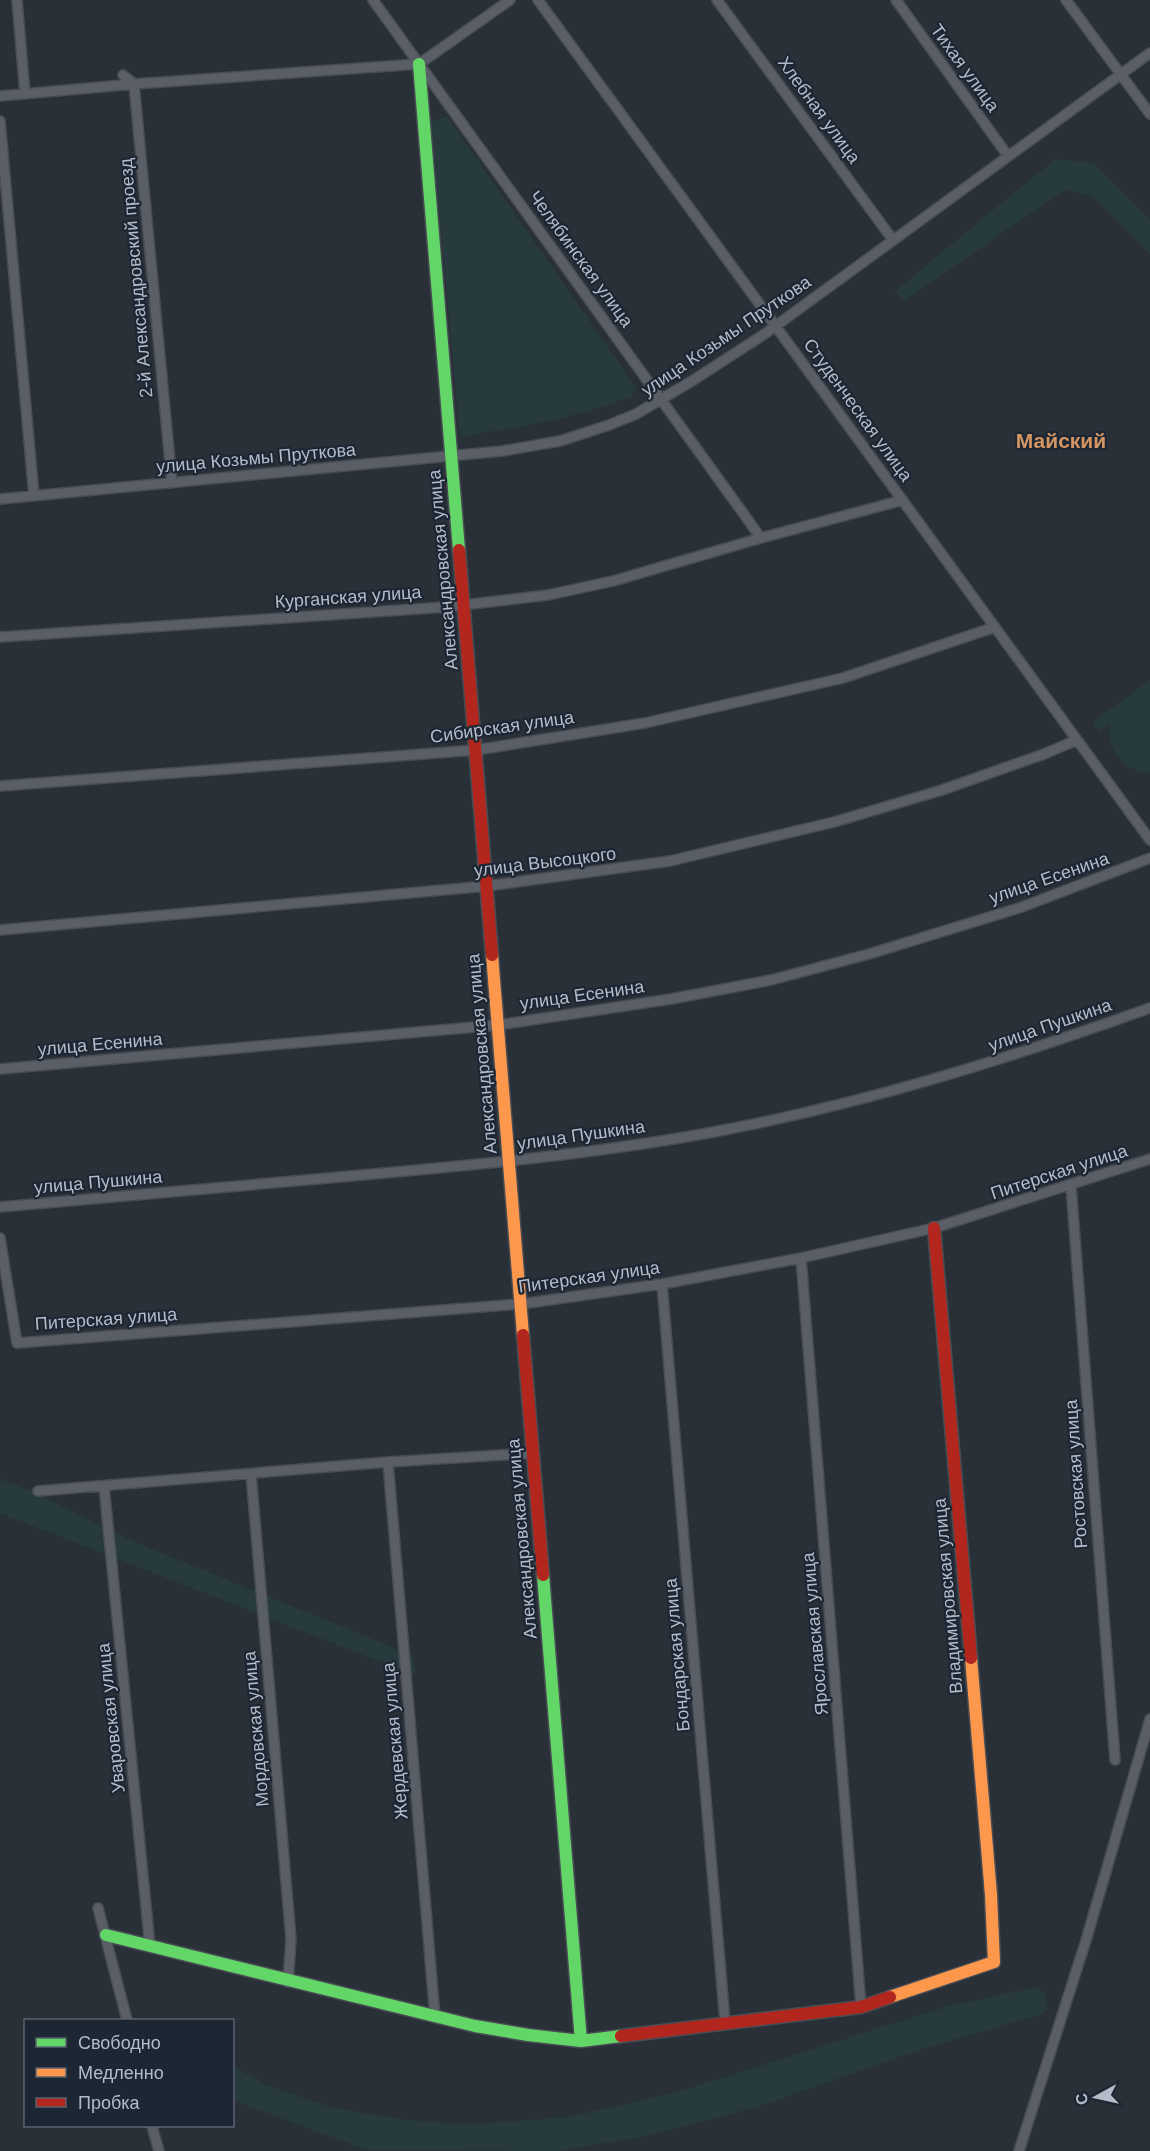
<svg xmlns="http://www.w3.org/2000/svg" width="1150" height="2151" viewBox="0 0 1150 2151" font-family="Arial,sans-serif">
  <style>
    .green { fill: #273a3e }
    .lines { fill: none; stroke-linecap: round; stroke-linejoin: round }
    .street-casing { stroke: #484c53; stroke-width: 12 }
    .fast-casing { stroke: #484c53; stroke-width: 15 }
    .slow-casing { stroke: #484c53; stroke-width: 15 }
    .jam-casing { stroke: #484c53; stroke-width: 15 }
    .street { stroke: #5a5e66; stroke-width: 9 }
    .fast { stroke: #63d668; stroke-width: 12 }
    .slow { stroke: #ff974d; stroke-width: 12 }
    .jam { stroke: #b3261e; stroke-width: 12 }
    .labels { text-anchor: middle; stroke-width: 4.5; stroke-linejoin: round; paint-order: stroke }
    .street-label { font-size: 18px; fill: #b4bcc9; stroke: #1d2633 }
    .quarter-label { font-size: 21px; font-weight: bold; fill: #d59563; stroke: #1d2633 }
  </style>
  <rect width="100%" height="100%" fill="#2a3038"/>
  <path class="green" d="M447 116 637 389 631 397 589 411 546 422 460 437 431 122Z
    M1055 159 1094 163 1150 219V254L1093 197 1066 189 904 301 895 291Z
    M1150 680V773C1122 772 1107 750 1110 723L1099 731 1093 722Z
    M0 1479 31 1491 132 1541 414 1656 415 1675 0 1513Z
    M1034 1988 1044 1992 1048 2008 1042 2014 925 2048 757 2107 641 2137 556 2151 367 2150 233 2100V2066L266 2085 333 2108 399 2119 464 2125 569 2117 678 2092 948 2006Z"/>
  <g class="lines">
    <defs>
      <path id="street" d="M17 0 25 94
        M373 0 761 538
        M538 0 1150 840
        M717 0 893 240
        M896 0 1008 156
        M1066 0 1150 114
        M123 75 134 84 172 483
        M0 96 134 84 419 64 510 0
        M0 121 34 496
        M0 499 502 451 560 441 609 425 636 414 692 381 766 333 1150 53
        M0 637 446 607 548 595 613 581 761 538 903 500
        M0 786 476 750 645 723 843 678 995 627
        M0 930 487 886 670 861 834 822 942 790 1044 754 1077 740
        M0 1069 498 1025 671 999 771 980 869 954 1022 907 1150 858
        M1071 1186 1115 1760
        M0 1207C113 1197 227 1187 340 1177 463 1166 587 1155 708 1133 860 1105 1005 1060 1150 1008
        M0 1238 17 1343 521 1304 662 1284 801 1258 934 1228 1150 1159
        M801 1258 861 2007
        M662 1284 725 2022
        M388 1462 435 2017
        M251 1474 291 1939 288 1982
        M104 1486 150 1946
        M38 1491 388 1462 533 1453
        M98 1908 127 2020
        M152 2126 159 2151
        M1019 2151 1087 1937 1150 1719"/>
      <path id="fast" d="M419 64 459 550
        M543 1575 581 2041
        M106 1935 475 2026 528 2035 581 2041 621 2036"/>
      <path id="slow" d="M492 955 523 1335
        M890 1997 994 1962 991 1895 971 1658"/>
      <path id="jam" d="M459 550 492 955
        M934 1228 971 1658
        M523 1335 543 1575
        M621 2036 861 2007 890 1997"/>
    </defs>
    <use href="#street" class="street-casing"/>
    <use href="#fast" class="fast-casing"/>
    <use href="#slow" class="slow-casing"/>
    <use href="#jam" class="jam-casing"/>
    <use href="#street" class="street"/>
    <use href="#fast" class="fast"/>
    <use href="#slow" class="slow"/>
    <use href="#jam" class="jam"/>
  </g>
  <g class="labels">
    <g class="street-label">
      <text transform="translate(965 68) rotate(54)" y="6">Тихая улица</text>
      <text transform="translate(819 110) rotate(54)" y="6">Хлебная улица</text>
      <text transform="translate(581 259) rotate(54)" y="6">Челябинская улица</text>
      <text transform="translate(136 278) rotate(-95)" y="6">2-й Александровский проезд</text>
      <text transform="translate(726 336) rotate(-34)" y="6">улица Козьмы Пруткова</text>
      <text transform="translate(858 410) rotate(54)" y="6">Студенческая улица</text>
      <text transform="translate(256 458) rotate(-5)" y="6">улица Козьмы Пруткова</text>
      <text transform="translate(443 570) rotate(-95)" y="6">Александровская улица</text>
      <text transform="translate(348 597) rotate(-4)" y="6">Курганская улица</text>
      <text transform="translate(502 727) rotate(-8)" y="6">Сибирская улица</text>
      <text transform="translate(545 862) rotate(-7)" y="6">улица Высоцкого</text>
      <text transform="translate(1049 878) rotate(-19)" y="6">улица Есенина</text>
      <text transform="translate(582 995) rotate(-8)" y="6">улица Есенина</text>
      <text transform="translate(1050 1025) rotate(-19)" y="6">улица Пушкина</text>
      <text transform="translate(100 1044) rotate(-5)" y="6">улица Есенина</text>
      <text transform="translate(482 1054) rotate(-95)" y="6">Александровская улица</text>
      <text transform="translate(581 1135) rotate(-8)" y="6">улица Пушкина</text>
      <text transform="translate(1059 1172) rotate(-18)" y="6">Питерская улица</text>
      <text transform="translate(98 1182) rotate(-5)" y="6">улица Пушкина</text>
      <text transform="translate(589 1277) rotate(-8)" y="6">Питерская улица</text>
      <text transform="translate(106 1319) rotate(-4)" y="6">Питерская улица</text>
      <text transform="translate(1076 1474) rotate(-94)" y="6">Ростовская улица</text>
      <text transform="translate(522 1539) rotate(-95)" y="6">Александровская улица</text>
      <text transform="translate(948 1596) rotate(-95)" y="6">Владимировская улица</text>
      <text transform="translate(815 1634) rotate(-95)" y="6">Ярославская улица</text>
      <text transform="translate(677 1655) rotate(-95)" y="6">Бондарская улица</text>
      <text transform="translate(111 1718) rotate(-96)" y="6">Уваровская улица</text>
      <text transform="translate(256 1729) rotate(-95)" y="6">Мордовская улица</text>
      <text transform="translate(395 1741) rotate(-95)" y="6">Жердевская улица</text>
    </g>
    <g class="quarter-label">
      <text x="1061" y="448">Майский</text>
    </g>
  </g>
  <rect x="24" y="2019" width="210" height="108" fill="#1d2633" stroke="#59626f" stroke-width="1.5"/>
  <rect x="36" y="2038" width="30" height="9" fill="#63d668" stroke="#59626f" stroke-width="1.5"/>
  <text x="78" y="2049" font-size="18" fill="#b4bcc9">Свободно</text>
  <rect x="36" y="2068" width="30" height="9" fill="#ff974d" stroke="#59626f" stroke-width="1.5"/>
  <text x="78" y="2079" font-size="18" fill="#b4bcc9">Медленно</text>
  <rect x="36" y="2098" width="30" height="9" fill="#b3261e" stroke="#59626f" stroke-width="1.5"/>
  <text x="78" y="2109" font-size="18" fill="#b4bcc9">Пробка</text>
  <g transform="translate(1096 2097) rotate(262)" stroke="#1d2633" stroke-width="4.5" paint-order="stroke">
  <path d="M0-4.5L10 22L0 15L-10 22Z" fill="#b4bcc9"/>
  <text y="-9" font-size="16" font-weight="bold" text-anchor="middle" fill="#b4bcc9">С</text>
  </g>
</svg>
